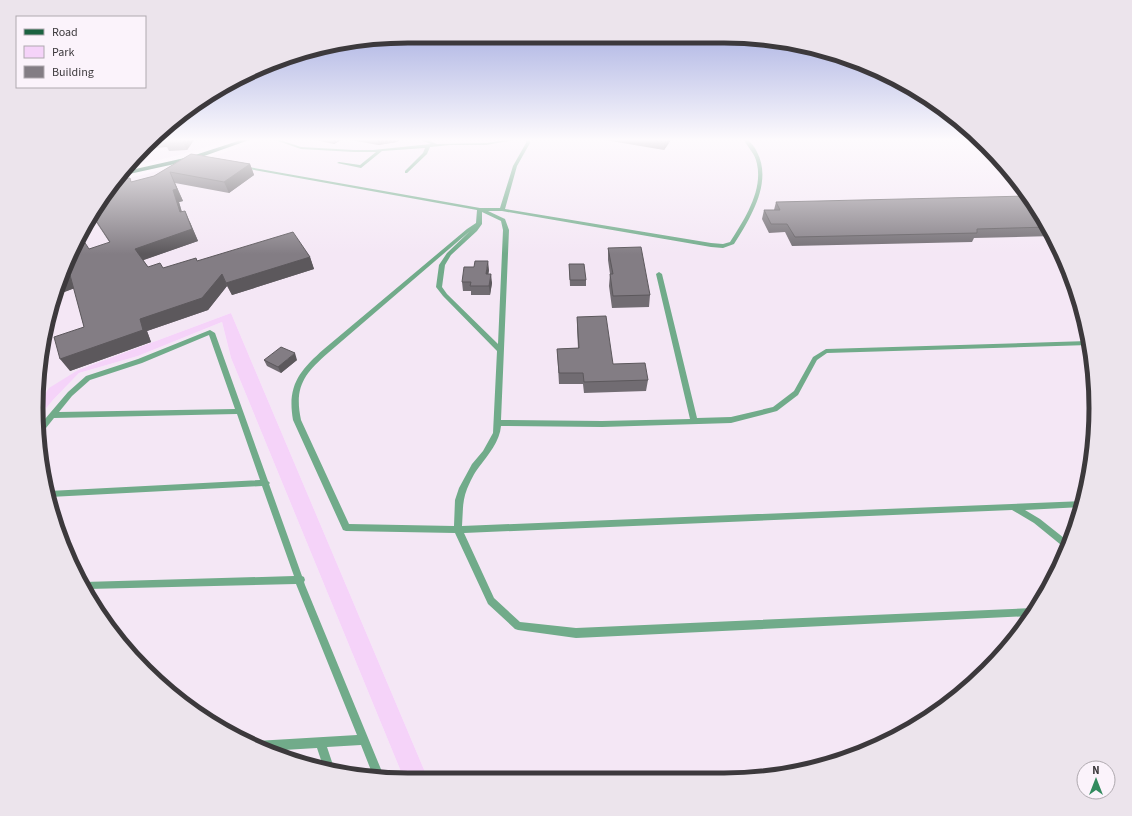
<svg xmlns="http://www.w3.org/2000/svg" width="1132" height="816" viewBox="0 0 1132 816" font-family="'Source Sans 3',sans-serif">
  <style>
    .built { fill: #f4e7f5 }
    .green { fill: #f5d3f9 }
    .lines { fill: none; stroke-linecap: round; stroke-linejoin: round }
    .service { fill: #71ab8a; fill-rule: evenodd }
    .primary { fill: #1b6240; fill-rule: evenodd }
    .wall { fill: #716c72 }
    .shaded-wall { fill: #5c585c }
    .building { fill: #837d84; stroke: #5c585c }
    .rim { fill: none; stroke: #3c393c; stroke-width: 5 }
  </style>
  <rect width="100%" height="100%" fill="#fbf3fb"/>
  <path class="built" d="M155 140H229L179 155 125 168 128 163Z
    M262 140H975L1004 163 1046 222 1076 289 1093 360 1095 433 1083 505 1058 573 1019 635 969 688 927 716 912 718 908 728 888 742 773 777 428 779 231 313 78 370 39 403V359L74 244 116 181 191 163Z
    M222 322 231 358 404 779H384L312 767 244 742 182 703 128 653 64 551 39 456V417L53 400 79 373 138 356Z"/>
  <path class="green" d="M231 313 428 779H404L231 358 222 322 138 356 79 373 53 400 39 417V403L49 388 78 370Z"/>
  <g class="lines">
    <path class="service" d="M275 140H280L301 147 354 150H373L431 144 423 141 422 140H427L437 144 486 143 507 140H514L486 145H450L430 147 427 154 407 173H405V171L423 153 425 148 382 151 361 168 337 163 339 162 360 165 376 152H354L301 149Z
      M526 140H530V143L517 166 505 209 711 243 723 244 730 242C744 220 763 191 757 164 755 153 748 148 744 140H748C751 143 755 147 757 152 773 182 750 219 734 244L723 248 711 247 502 211H488L505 219 509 230 501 420 602 421 690 419 656 274 659 272 662 274 697 418 731 417 773 407 794 391 813 357 826 349 1088 341 1089 345 827 353 817 360 798 395 777 411 731 423 602 427 501 426C500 441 488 455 479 467 474 473 470 482 467 489 462 501 463 514 462 526L1084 501 1082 507 1025 510 1040 519 1069 542 1066 549 1034 523 1012 510 464 533 494 598 520 622 576 628 1033 608 1035 609 1030 616 576 638 518 630 515 629 488 604 455 533 346 531 343 530 293 420C287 386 299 371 324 349L467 229 476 223 477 210 243 168 241 167 243 166 480 208H500L513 166 526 143ZM482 212 501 221 503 230 498 344 447 294 442 287 445 265 451 255 477 231 482 224ZM470 231 447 253 439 265 436 287 443 296 497 351 493 433 483 451 472 464 459 488 455 500 454 526 349 524 301 420C294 387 304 374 328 353Z
      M210 330 215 333 268 481 270 483 269 484 302 576 304 577 305 580 304 582 305 585 385 779 374 778 361 745 327 747 335 771 324 769 317 748 267 751 251 745 252 742 256 741 357 735 296 584 88 589 84 582 294 576 262 486 50 497 49 491 260 480 237 414 54 418 42 433 39 434V426L68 392 86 376 138 359ZM209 335 235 409 59 412 72 396 90 380 142 363Z"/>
    <path class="primary" d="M241 140H249L193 160 120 176 122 172 189 157Z"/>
  </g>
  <path class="wall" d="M155 140H194L187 150 169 151 167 147 144 149Z
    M315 140H341L334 144Z
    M351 140H400L397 142 378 145Z
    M605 140H671L664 150Z
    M191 154 250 164 254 175 229 193 175 183 183 201 179 202 182 212 190 222 198 241 143 260 148 267 163 268 197 261 310 257 314 269 232 295 227 286 208 310 147 331 151 342 70 371 84 327 74 288 59 294 89 249 110 243 92 216 118 177 120 180 132 182 154 176Z
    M776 202 1046 222 1053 236 974 238 972 242 792 246 785 232 769 233 762 219 764 210H774Z
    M608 248 650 295 649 307 612 308 609 286 610 274 608 260Z
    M569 264 586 280V286H570Z
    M489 270 488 274 492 283 490 295H471V291H463L462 282Z
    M577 317 613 364 648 380 646 391 584 393 583 384H559L557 349 578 348 577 328Z
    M264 360H297L281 373 267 366Z"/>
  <path class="shaded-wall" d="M182 140H194L187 150Z
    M333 140H341L334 144Z
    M377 140H400L397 142 378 145Z
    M666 140H671L664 150 665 142Z
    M250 164 254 175 229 193 224 182Z
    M170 172 183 201 179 202 185 224 180 212 173 190Z
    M185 211 198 241 141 261 135 249Z
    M310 257 314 269 232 295 226 283Z
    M488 261 489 270 487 283 486 274Z
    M222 274 227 286 208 310 147 331 151 342 70 371 60 359 140 319Z
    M491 274 492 283 490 295 489 286Z
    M70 275 78 287 59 294 64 277Z
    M295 353 297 360 281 373 278 367Z
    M39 367 46 375 39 386Z"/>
  <path class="building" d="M165 140H182L164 141Z
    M653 140H666L665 142Z
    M191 154 250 164 224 182 170 172 177 189 173 190 180 212 185 211 192 229 135 249 148 267 160 263 163 268 196 258 197 261 293 232 310 257 226 283 222 274 202 298 140 319 143 330 60 359 54 337 84 327 70 275 64 277 74 244 80 235 89 249 110 242 93 216 118 177 120 180 130 178 131 182 154 176Z
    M1028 196 1046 222 1049 227 977 229V233L795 237 787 224H771L764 210H780L776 202Z
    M641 247 650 295 613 296 610 274H613L608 248Z
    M475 261H488L486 274H491L489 286H470L471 282H462L464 267H474Z
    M569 264H584L586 280H570Z
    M606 316 613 364 645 363 648 380 584 382 583 373H559L557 349 579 348 577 317Z
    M281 347 295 353 278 367 264 360Z"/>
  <linearGradient id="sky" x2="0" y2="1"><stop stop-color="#9aa3dd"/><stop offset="0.55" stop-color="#fdfafd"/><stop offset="1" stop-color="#fdfafd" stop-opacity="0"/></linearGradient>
  <rect width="1132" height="254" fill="url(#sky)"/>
  <path d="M0 0H1132V816H0ZM408 43H724A365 365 0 0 1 1089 408V408A365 365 0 0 1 724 773H408A365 365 0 0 1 43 408V408A365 365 0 0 1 408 43Z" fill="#ece4ec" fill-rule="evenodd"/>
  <path class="rim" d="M408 43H724A365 365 0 0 1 1089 408V408A365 365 0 0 1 724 773H408A365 365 0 0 1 43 408V408A365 365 0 0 1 408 43Z"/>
  <rect x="16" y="16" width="130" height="72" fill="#fbf3fb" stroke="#afa9af"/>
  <rect x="24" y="29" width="20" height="6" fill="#1b6240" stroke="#afa9af"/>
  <text x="52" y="36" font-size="12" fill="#3c393c">Road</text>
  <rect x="24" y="46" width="20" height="12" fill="#f5d3f9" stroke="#afa9af"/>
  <text x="52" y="56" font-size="12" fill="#3c393c">Park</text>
  <rect x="24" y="66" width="20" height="12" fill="#837d84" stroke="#afa9af"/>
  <text x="52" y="76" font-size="12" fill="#3c393c">Building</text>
  <g transform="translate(1096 780)"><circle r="19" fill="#fbf3fb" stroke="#afa9af"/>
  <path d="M0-3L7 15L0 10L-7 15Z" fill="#328a5e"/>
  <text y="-6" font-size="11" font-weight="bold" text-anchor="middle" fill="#3c393c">N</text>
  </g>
</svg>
